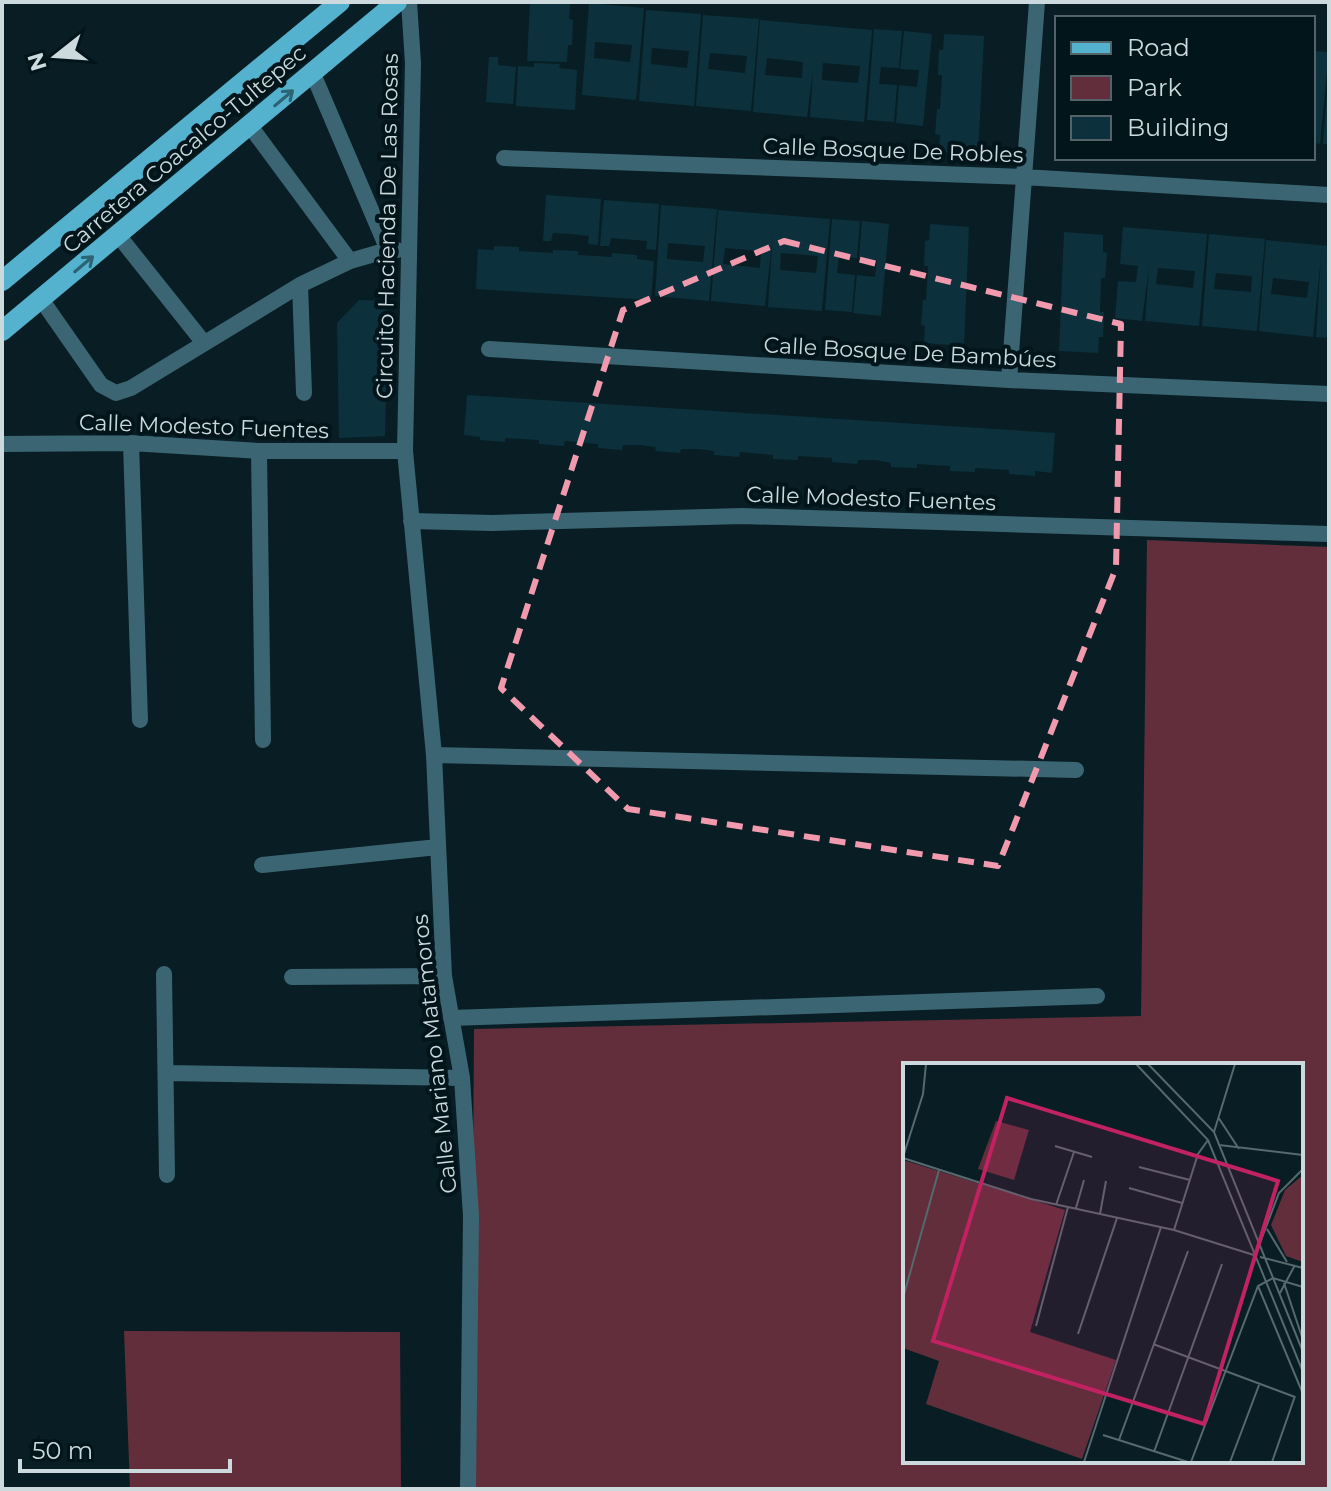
<svg xmlns="http://www.w3.org/2000/svg" width="1331" height="1491" viewBox="0 0 1331 1491" font-family="Montserrat,sans-serif">
  <style>
    .green { fill: #622e3b; fill-rule: evenodd }
    .building { fill: #0c313c; fill-rule: evenodd }
    .lines { fill: none; stroke-linecap: round; stroke-linejoin: round }
    .service { stroke: #3c6573; stroke-width: 16 }
    .minor { stroke: #3c6573; stroke-width: 16 }
    .primary { stroke: #55b2ce; stroke-width: 20 }
    .oneway { stroke: #2c6474 }
    .marked { fill: none; stroke: #f29aad; stroke-width: 6; stroke-dasharray: 16 10; stroke-linejoin: round }
    .labels { text-anchor: middle; stroke-width: 8; stroke-linejoin: round; paint-order: stroke }
    .street-label { font-size: 22px; fill: #ccd9dd; stroke: #02151b }
    .inset-road { fill: none; stroke: #56696e; stroke-width: 2 }
    .view { fill: #c22262; fill-opacity: 0.15; stroke: #c22262; stroke-width: 4 }
    .inset-edge { fill: none; stroke: #ccd9dd; stroke-width: 4 }
  </style>
  <rect width="100%" height="100%" fill="#081e24"/>
  <path class="green" d="M1147 540 1329 547V1489H471L474 1029 1141 1016ZM905 1065H1301V1461H905Z
    M124 1331 400 1332 401 1489H130Z"/>
  <path class="building" d="M530 2 570 4 569 19 573 20 572 45H568L567 62 527 61Z
    M589 3 644 8 636 100 582 95ZM595 42 632 45 630 62 594 58Z
    M646 10 701 14 694 106 639 101ZM652 48 689 51 687 68 651 64Z
    M703 15 759 19 751 111 696 106ZM710 53 747 56 745 73 708 69Z
    M760 20 872 30 864 122 810 117 813 71 807 117 753 112ZM767 58 803 62 802 78 765 75ZM823 63 860 66 858 83 822 80Z
    M874 29 902 31 899 68 881 67 880 76 879 84 897 85 894 122 867 120Z
    M904 31 932 34 923 126 896 123 899 85 917 87 919 70 900 69Z
    M944 34 984 36 978 155 939 152 940 135 935 134 937 109H940L942 75H938L939 50H943Z
    M1313 51 1329 52V71H1327L1320 144 1313 143V105L1316 89 1313 88Z
    M489 57H498V65L516 67 513 104 486 102Z
    M534 63 560 64 559 68 577 70 575 110 516 106 518 66 534 67Z
    M1327 93H1329V144H1323Z
    M546 195 601 199 598 245 588 244 589 236 571 234 553 233 551 241H543Z
    M604 200 659 204 656 250 646 249 647 241 611 238 609 246H600Z
    M661 205 717 209 709 301 655 296ZM668 243 705 246 703 262 667 259Z
    M718 210 830 219 822 311 768 307 773 234 765 306 711 301ZM725 248 761 251 760 268 723 264ZM781 253 818 256 816 273 780 270Z
    M832 219 860 221 857 258 839 257 837 273 855 275 852 312 825 310Z
    M862 221 889 224 881 316 853 313 857 275 875 277 877 260 859 258Z
    M930 224 969 227 964 346 924 343 925 326 921 325 923 300H926L928 266H924L925 241 929 240Z
    M1123 227 1207 234 1199 326 1145 321 1149 267 1142 321 1115 318 1118 281 1136 282 1138 266 1120 264ZM1158 268 1195 271 1193 288 1156 284Z
    M1064 232 1103 235V252L1107 253 1105 278H1101L1100 312H1104L1103 337H1099L1098 353 1059 351Z
    M1209 234 1265 239 1257 331 1202 326ZM1216 273 1252 276 1251 292 1214 289Z
    M1266 240 1329 246 1327 299 1329 300V338L1316 337 1321 256 1313 337 1259 331ZM1273 278 1309 282 1307 298 1271 294Z
    M494 246 519 247V251L553 253V250L578 251V255L612 257V253L637 255V259L654 261 651 300 476 289 478 249 494 250Z
    M359 300 388 301 385 436 339 438 337 323Z
    M467 395 1055 433 1052 473 1035 471V476L1009 474V470L975 468V472L950 471V466L917 464V468L891 467V463L875 460H858L857 464 832 462V458L798 456V460L773 459V455L740 452 739 457 714 455V451L699 449H681L680 453 656 451 655 447 640 445H623L622 450 598 448V444L565 441 564 446 539 444V440L505 438V442L480 440V437L464 435Z"/>
  <g class="lines">
    <path class="service" d="M313 74 388 250
      M118 235 204 343
      M350 261 388 250H397
      M300 285 304 393
      M41 299 101 385 116 393 131 388 300 285 350 261 250 126"/>
    <path class="minor" d="M409 2 413 63 405 451 434 755 444 976 462 1078 471 1216 468 1489
      M504 158 1023 177 1329 195
      M489 349 1009 380 1329 394
      M1009 380 1037 2
      M131 443 140 720
      M2 444 131 443 259 451H405
      M259 451 263 740
      M411 521 492 523 742 516 1329 534
      M434 755 1076 770
      M262 865 438 847
      M164 974 167 1175
      M292 977 444 976
      M451 1018 1097 996
      M166 1073 462 1078"/>
    <path class="primary" d="M2 281 340 2
      M2 331 397 2"/>
  </g>
  <defs><path id="oneway-shaft" d="M-6 0H5M1.5-3L5.5 0L1.5 3" fill="none" stroke-width="1.6" stroke-linecap="round" stroke-linejoin="round" transform="scale(2)"/></defs>
  <g class="oneway">
    <use href="#oneway-shaft" transform="translate(284 98) rotate(-40)"/>
    <use href="#oneway-shaft" transform="translate(84 264) rotate(-40)"/>
  </g>
  <path class="marked" d="M784 241 1121 324 1116 568 998 866 628 809 501 688 623 310Z"/>
  <g class="labels">
    <g class="street-label">
      <text transform="translate(184 149) rotate(-40)" y="8">Carretera Coacalco-Tultepec</text>
      <text transform="translate(893 150) rotate(2)" y="8">Calle Bosque De Robles</text>
      <text transform="translate(387 226) rotate(-89)" y="8">Circuito Hacienda De Las Rosas</text>
      <text transform="translate(910 352) rotate(3)" y="8">Calle Bosque De Bambúes</text>
      <text transform="translate(204 426) rotate(2)" y="8">Calle Modesto Fuentes</text>
      <text transform="translate(871 498) rotate(2)" y="8">Calle Modesto Fuentes</text>
      <text transform="translate(434 1054) rotate(-96)" y="8">Calle Mariano Matamoros</text>
    </g>
  </g>
  <g transform="translate(903 1063)">
    <rect width="400" height="400" fill="#081e24"/>
    <path d="M93 58 126 67 111 117 75 106ZM0 97 162 147 127 269 213 297 179 396 23 341 36 298 0 285ZM400 112V199L383 193 368 162 382 127Z" fill="#622e3b"/>
    <path class="inset-road" d="M233 1 305 77 400 309M245 1 311 69 400 289M315 54 336 86M311 69 332 1M316 82 400 92M152 83 189 94M0 94 20 31 23 1M0 95 128 136 271 167 354 193M236 104 287 117M226 125 279 140M153 142 171 89M173 145 181 117M197 151 203 118M364 166 384 199M271 167 295 91 305 77M355 185 376 130 400 106M357 194 400 205M381 220 400 277M355 223 400 331M377 230 392 202M0 235 36 107M133 263 165 144M175 271 214 155M250 281 392 334M200 372 285 399M216 377 285 188M251 389 319 201M181 399 258 164M288 399 355 223 370 215 400 224M327 399 356 322M369 399 392 333"/>
    <path class="view" d="M104 35 375 118 301 361 30 278Z"/>
    <rect width="400" height="400" class="inset-edge"/>
  </g>
  <rect width="1331" height="1491" fill="none" stroke="#ccd9dd" stroke-width="8"/>
  <rect x="1055" y="16" width="260" height="144" fill="#02151b" stroke="#536369" stroke-width="2"/>
  <rect x="1071" y="42" width="40" height="12" fill="#55b2ce" stroke="#536369" stroke-width="2"/>
  <text x="1127" y="56" font-size="24" fill="#ccd9dd">Road</text>
  <rect x="1071" y="76" width="40" height="24" fill="#622e3b" stroke="#536369" stroke-width="2"/>
  <text x="1127" y="96" font-size="24" fill="#ccd9dd">Park</text>
  <rect x="1071" y="116" width="40" height="24" fill="#0c313c" stroke="#536369" stroke-width="2"/>
  <text x="1127" y="136" font-size="24" fill="#ccd9dd">Building</text>
  <g transform="translate(56 56) rotate(253)" stroke="#02151b" stroke-width="6" paint-order="stroke">
  <path d="M0-6L14 30L0 20L-14 30Z" fill="#ccd9dd"/>
  <text y="-12" font-size="22" font-weight="bold" text-anchor="middle" fill="#ccd9dd">N</text>
  </g>
  <path d="M20 1459v12h210v-12" fill="none" stroke="#ccd9dd" stroke-width="4"/>
  <text x="32" y="1459" font-size="24" fill="#ccd9dd" stroke="#02151b" stroke-width="6" paint-order="stroke">50 m</text>
</svg>
